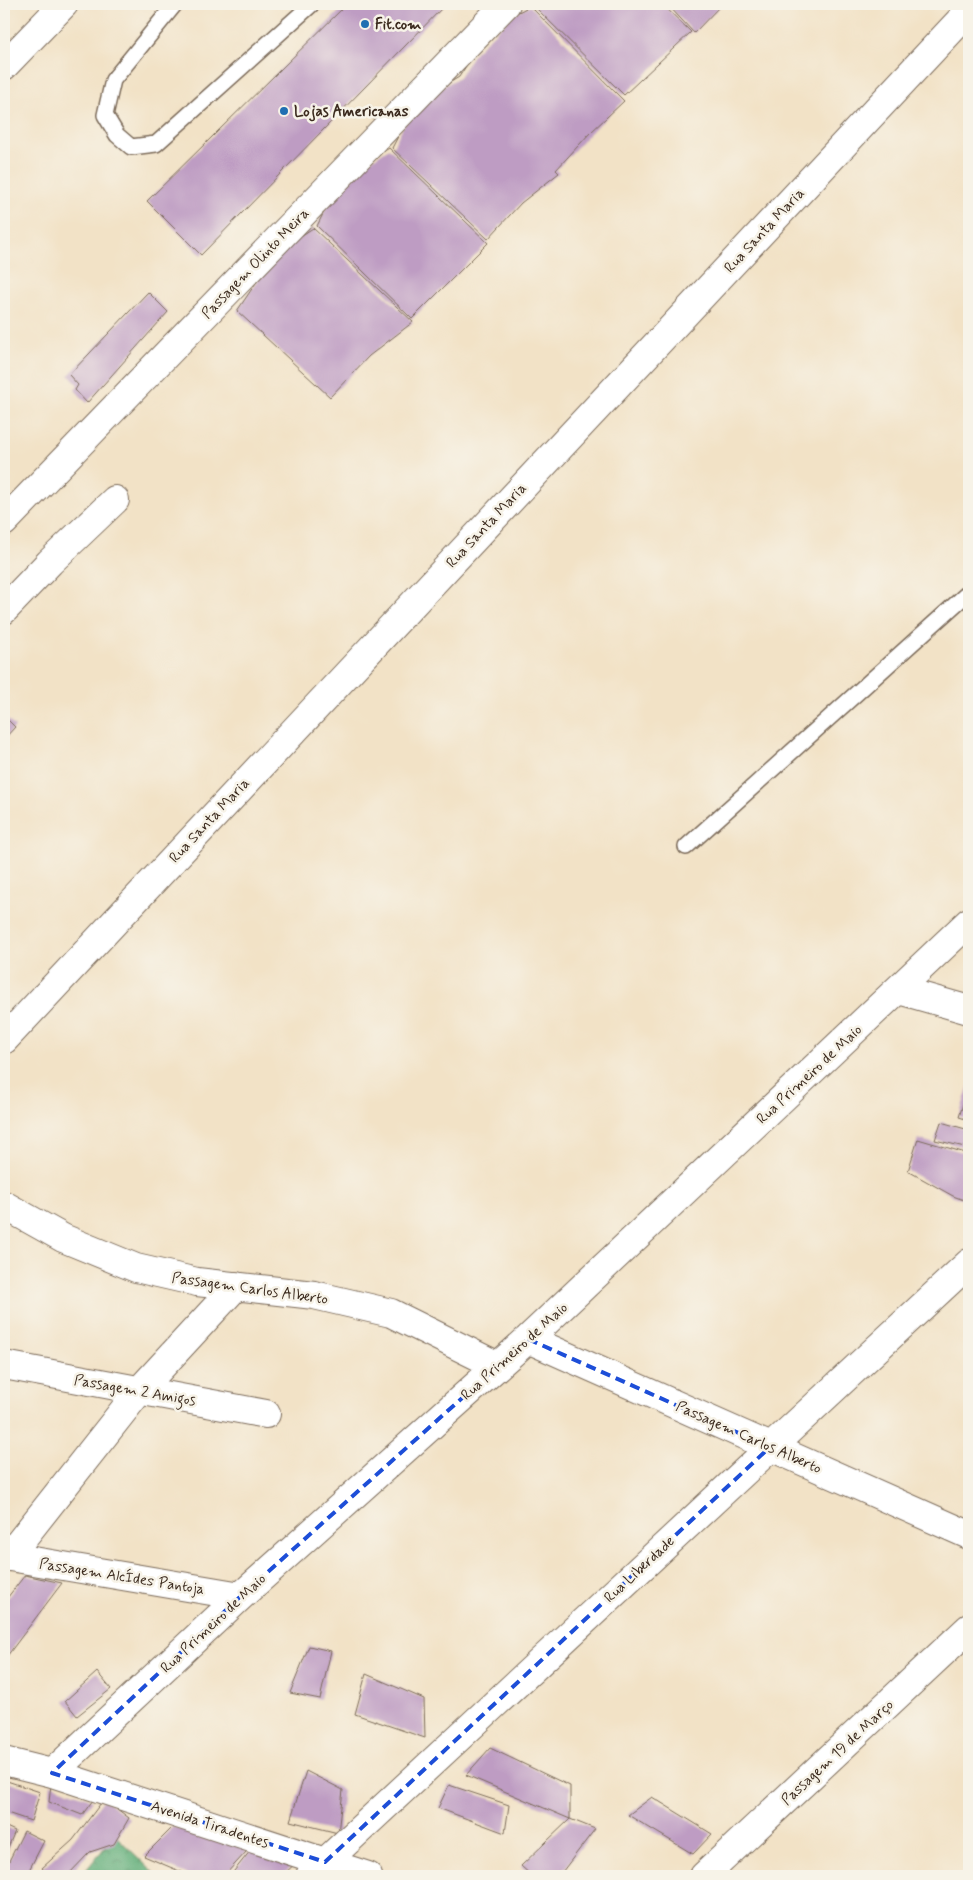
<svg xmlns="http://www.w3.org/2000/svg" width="973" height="1880" viewBox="0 0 973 1880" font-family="Mynerve,sans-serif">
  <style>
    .forest { fill: url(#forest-crowns); stroke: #4d6c4b }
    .building { fill: #be9cc3 }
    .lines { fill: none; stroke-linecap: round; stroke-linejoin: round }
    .lane-casing { stroke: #7b6a59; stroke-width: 18 }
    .street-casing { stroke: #7b6a59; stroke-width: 30 }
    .lane { stroke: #fff; stroke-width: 15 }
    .street { stroke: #fff; stroke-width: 28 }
    .marked { fill: none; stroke: #1d4ed8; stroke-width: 4; stroke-dasharray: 10 6; stroke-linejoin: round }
    .poi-dot { fill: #1f6fb2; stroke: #f7f3e8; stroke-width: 2 }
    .labels { text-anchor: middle; stroke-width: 5; stroke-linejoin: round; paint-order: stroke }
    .poi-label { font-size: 15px; font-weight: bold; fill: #3b2a1e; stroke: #f7f3e8; text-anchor: start }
    .street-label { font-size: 15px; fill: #3b2a1e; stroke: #f7f3e8 }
  </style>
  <defs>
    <pattern id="forest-crowns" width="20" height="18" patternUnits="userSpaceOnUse" patternTransform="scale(1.25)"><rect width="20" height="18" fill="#5fad78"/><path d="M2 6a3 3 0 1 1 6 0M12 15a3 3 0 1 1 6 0" fill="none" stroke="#508d62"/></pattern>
  </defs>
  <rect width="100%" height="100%" fill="#f7f3e8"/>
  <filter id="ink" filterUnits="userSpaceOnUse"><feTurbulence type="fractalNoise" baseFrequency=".02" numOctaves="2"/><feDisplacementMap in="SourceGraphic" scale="10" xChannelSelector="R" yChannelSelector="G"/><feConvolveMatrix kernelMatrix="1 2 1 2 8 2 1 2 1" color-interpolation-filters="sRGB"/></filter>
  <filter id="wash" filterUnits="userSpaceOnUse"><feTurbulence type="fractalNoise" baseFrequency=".0096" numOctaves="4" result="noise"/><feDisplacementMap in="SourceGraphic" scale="20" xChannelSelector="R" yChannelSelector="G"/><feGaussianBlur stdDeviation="1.12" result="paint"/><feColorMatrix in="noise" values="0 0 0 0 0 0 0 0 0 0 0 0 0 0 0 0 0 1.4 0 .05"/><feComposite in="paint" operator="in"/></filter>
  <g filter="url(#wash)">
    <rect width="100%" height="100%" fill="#f2e2c6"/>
    <path class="forest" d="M115 1835 157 1876H81Z"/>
    <g id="blocks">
      <path class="building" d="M347 4H446L201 255 147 201Z
        M532 4H662L691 32 624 95Z
        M667 4H722L694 33Z
        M530 6 624 101 590 133 556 170 559 173 521 203 488 239 392 148 404 125 433 93 459 77 475 52 513 15Z
        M389 148 488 243 412 319 317 226 327 206 367 163Z
        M313 228 413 322 369 356 330 397 237 311 270 262 290 243Z
        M148 292 168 312 87 403 75 390 78 385 69 375Z
        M4 716 15 727 4 739Z
        M969 1085V1120L959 1117Z
        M941 1122 969 1130V1148L935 1140Z
        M918 1139 969 1154V1202L953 1196 908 1171Z
        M25 1575 62 1583 4 1660V1602Z
        M309 1646 331 1651 320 1699 290 1693Z
        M97 1672 111 1689 77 1716 65 1701Z
        M366 1674 424 1699 425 1738 355 1714Z
        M490 1748 570 1786V1819L595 1829 559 1876H532L521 1866 570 1819 466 1775Z
        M306 1771 343 1790 338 1833 290 1821Z
        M4 1780 40 1792 31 1821 4 1812Z
        M51 1784 93 1800 82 1815 49 1802Z
        M449 1785 509 1805 505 1833 438 1808Z
        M652 1797 712 1834 693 1854 628 1815Z
        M104 1799 129 1818 114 1844 90 1852 67 1876H49L42 1868 73 1840Z
        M4 1826 15 1831 4 1857Z
        M173 1827 231 1840 247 1851 224 1876H191L144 1856Z
        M24 1831 44 1841 26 1876H20L5 1869Z
        M255 1845 300 1859 282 1876H230Z"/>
    </g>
  </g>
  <g filter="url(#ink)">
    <use href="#blocks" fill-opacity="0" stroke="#7b6a59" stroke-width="1"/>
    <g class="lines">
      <defs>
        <path id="lane" d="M175 4 113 80 105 115 117 135 131 147 156 144 312 4
          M686 847 969 592"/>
        <path id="street" d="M4 66 64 4
          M4 522 506 4
          M4 610 50 562 115 500
          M899 990 969 1010
          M4 1040 969 11
          M4 1205 63 1238 136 1268 197 1282 314 1295 391 1313 498 1366
          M528 1339 969 1535
          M4 1365 266 1414
          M4 1556 241 1596
          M8 1557 139 1391 236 1286
          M4 1761 52 1773 368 1876
          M52 1773 241 1596 528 1339 969 922
          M310 1876 969 1263
          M704 1876 969 1628"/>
      </defs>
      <use href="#lane" class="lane-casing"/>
      <use href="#street" class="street-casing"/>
      <use href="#lane" class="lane"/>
      <use href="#street" class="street"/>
    </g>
  </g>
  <path class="marked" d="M528 1339 770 1447 325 1862 52 1773 241 1596Z"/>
  <g class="poi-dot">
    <circle cx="365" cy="24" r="5"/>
    <circle cx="284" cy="111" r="5"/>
  </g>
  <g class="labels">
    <g class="poi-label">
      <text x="375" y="29">Fit.com</text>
      <text x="294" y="116">Lojas Americanas</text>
    </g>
    <g class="street-label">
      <text transform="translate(764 230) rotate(-47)" y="5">Rua Santa Maria</text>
      <text transform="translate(255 263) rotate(-46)" y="5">Passagem Olinto Meira</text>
      <text transform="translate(486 525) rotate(-47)" y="5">Rua Santa Maria</text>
      <text transform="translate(209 820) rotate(-47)" y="5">Rua Santa Maria</text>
      <text transform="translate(809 1074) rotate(-43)" y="5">Rua Primeiro de Maio</text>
      <text transform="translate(250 1288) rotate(8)" y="5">Passagem Carlos Alberto</text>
      <text transform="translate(514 1351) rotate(-42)" y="5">Rua Primeiro de Maio</text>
      <text transform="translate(135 1390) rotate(10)" y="5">Passagem 2 Amigos</text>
      <text transform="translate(749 1437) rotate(24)" y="5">Passagem Carlos Alberto</text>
      <text transform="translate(639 1569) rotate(-43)" y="5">Rua Liberdade</text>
      <text transform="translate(122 1576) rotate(9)" y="5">Passagem AlcÍdes Pantoja</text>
      <text transform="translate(213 1623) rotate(-43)" y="5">Rua Primeiro de Maio</text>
      <text transform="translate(837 1752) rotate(-43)" y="5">Passagem 19 de Março</text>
      <text transform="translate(210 1824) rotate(18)" y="5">Avenida Tiradentes</text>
    </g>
  </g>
  <rect width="973" height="1880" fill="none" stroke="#f7f3e8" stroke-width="20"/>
</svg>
